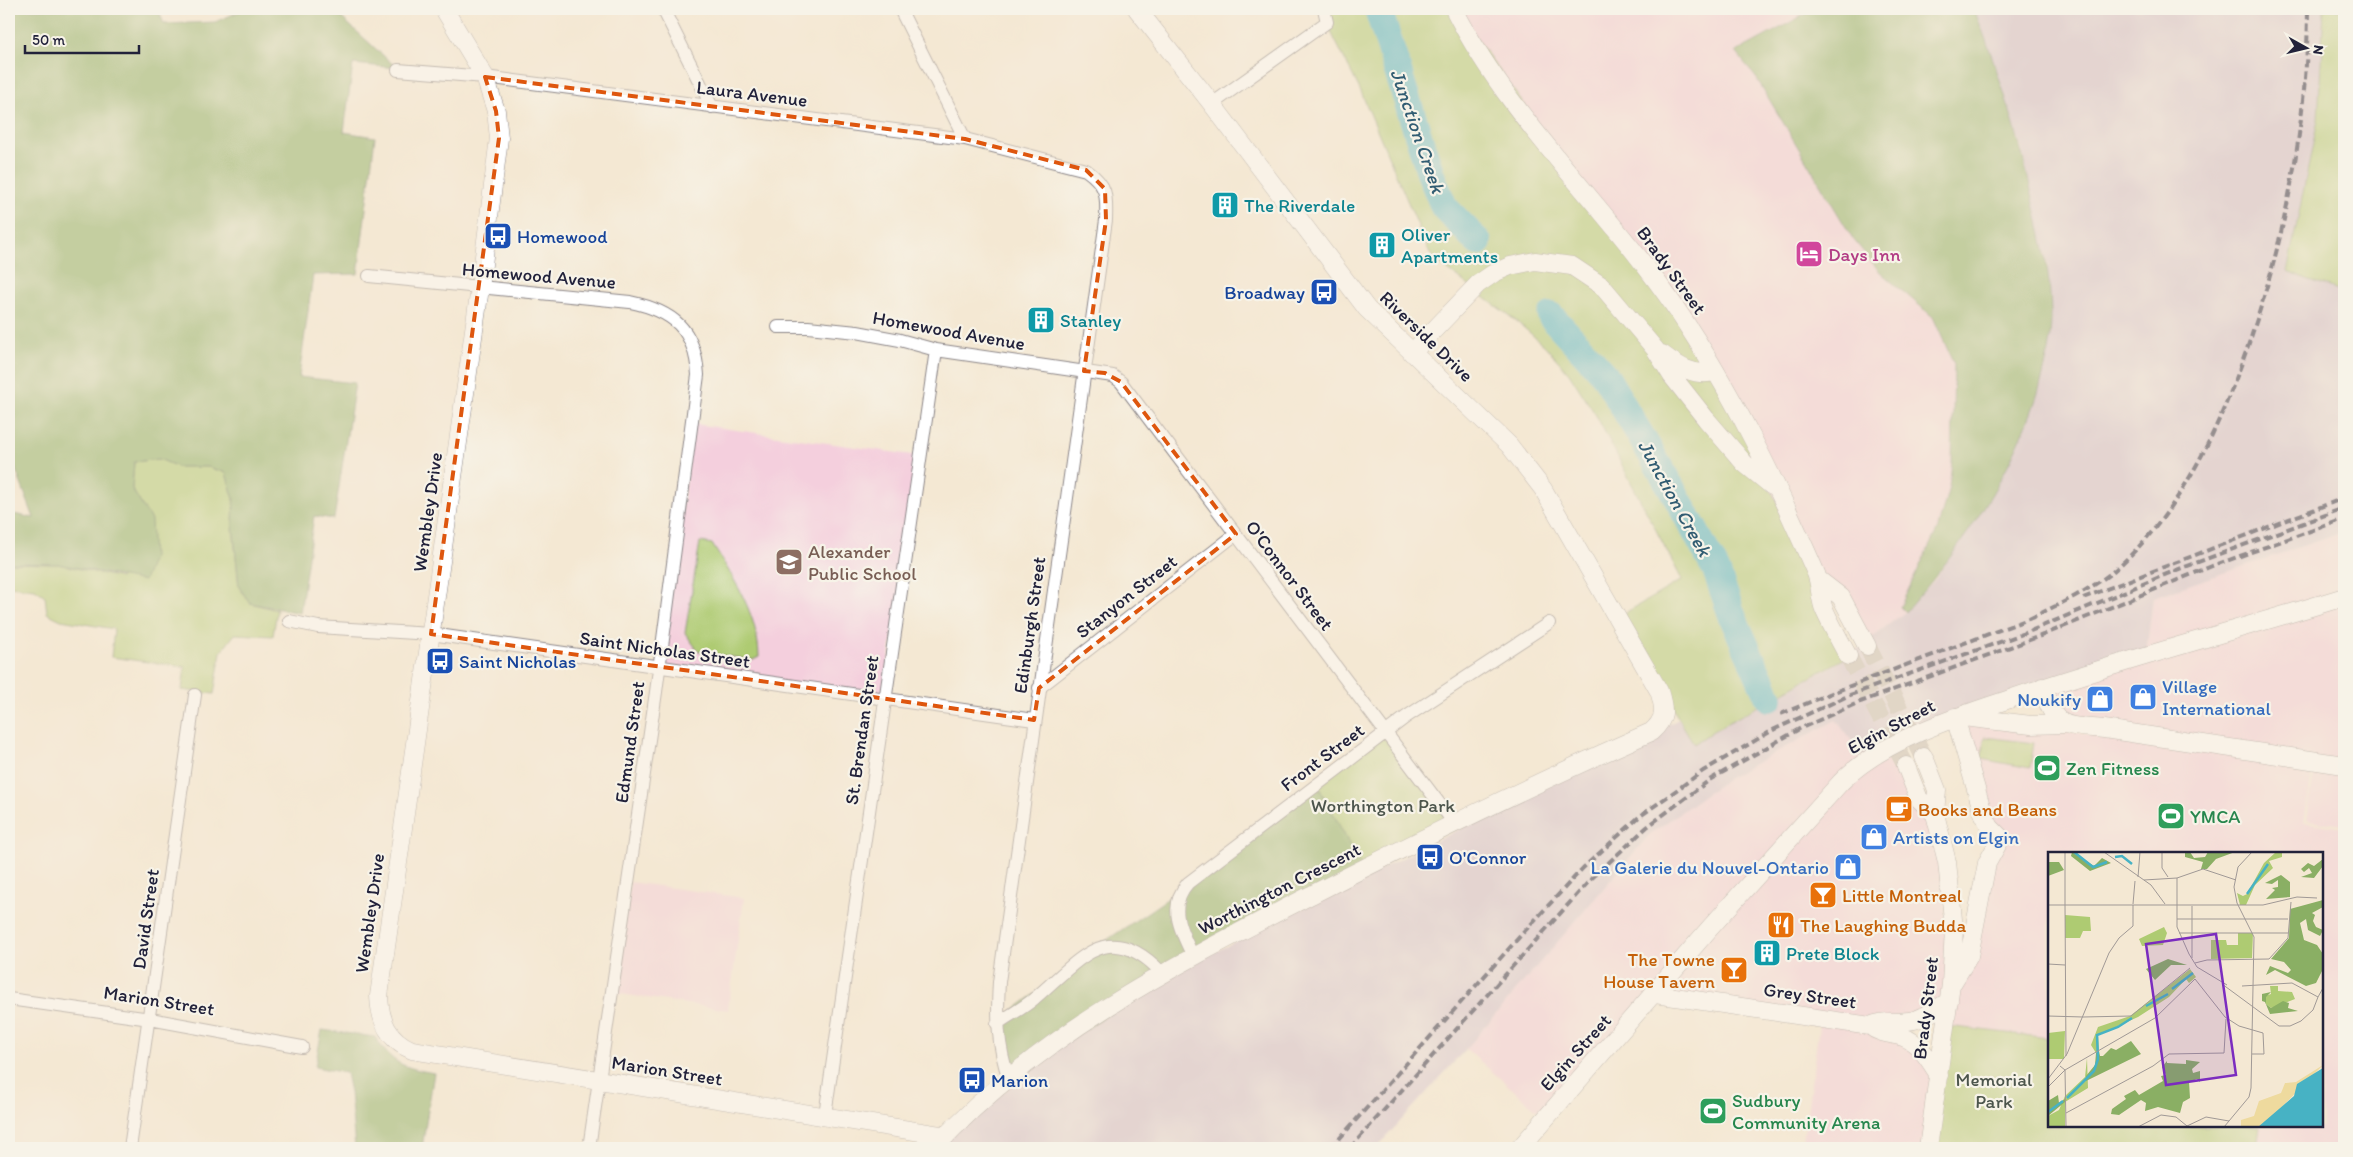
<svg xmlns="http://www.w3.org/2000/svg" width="2353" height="1157" viewBox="0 0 2353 1157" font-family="Itim,sans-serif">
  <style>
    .built { fill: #f4cfdd }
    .industrial { fill: #d0bdcd }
    .green { fill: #aecb72; stroke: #687656 }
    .forest { fill: #8aaf64; stroke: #566850 }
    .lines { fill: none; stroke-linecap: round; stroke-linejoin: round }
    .river { stroke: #47b2c4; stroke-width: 28 }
    .secondary-tunnel { stroke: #cac0b5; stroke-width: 18; stroke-dasharray: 18 9; stroke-linecap: butt }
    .street-casing { stroke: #8b8587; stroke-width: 14 }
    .secondary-casing { stroke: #8b8587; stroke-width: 19 }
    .street { stroke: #fff; stroke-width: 12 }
    .secondary { stroke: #fff; stroke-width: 18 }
    .rail { stroke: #22223b; stroke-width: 4; stroke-dasharray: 8 4; stroke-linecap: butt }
    .marked { fill: none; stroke: #de560e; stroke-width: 4; stroke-dasharray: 10 6; stroke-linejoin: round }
    .labels { text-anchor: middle; stroke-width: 4.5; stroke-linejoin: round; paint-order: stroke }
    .street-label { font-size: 19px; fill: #22223b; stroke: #f7f3e8 }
    .culture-label { font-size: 19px; fill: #0d838f; stroke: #f7f3e8; text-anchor: start }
    .transit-label { font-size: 19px; fill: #164399; stroke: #f7f3e8; text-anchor: start }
    .hotel-label { font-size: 19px; fill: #b23c85; stroke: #f7f3e8; text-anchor: start }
    .education-label { font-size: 19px; fill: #785e54; stroke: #f7f3e8; text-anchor: start }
    .shop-label { font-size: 19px; fill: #366cbe; stroke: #f7f3e8; text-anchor: start }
    .leisure-label { font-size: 19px; fill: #27864d; stroke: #f7f3e8; text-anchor: start }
    .park-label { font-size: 19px; fill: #4c554c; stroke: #f7f3e8 }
    .food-label { font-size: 19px; fill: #c56008; stroke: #f7f3e8; text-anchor: start }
    .water-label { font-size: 20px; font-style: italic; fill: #315c72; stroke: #f7f3e8 }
    .inset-river { fill: none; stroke: #47b2c4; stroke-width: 2.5 }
    .inset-road { fill: none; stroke: #a09996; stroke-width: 1 }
    .view { fill: #7b2cbf; fill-opacity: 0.15; stroke: #7b2cbf; stroke-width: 2.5 }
    .inset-edge { fill: none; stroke: #22223b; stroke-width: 2.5 }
  </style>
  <rect width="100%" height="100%" fill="#f7f3e8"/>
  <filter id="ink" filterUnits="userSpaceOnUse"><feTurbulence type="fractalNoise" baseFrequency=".02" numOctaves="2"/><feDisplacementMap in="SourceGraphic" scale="10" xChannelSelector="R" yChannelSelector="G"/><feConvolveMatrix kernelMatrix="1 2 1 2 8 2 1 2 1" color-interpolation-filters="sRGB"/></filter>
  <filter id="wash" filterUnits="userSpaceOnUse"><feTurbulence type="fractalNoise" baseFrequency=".0096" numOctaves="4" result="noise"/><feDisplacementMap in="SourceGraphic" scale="20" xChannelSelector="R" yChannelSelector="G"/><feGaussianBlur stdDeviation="1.12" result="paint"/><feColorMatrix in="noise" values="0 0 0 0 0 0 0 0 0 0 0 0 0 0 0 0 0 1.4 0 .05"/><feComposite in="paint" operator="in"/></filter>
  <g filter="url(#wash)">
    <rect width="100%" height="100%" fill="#f4e8d3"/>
    <path class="built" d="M1455 9H1815L1736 52 1757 79 1853 239 1880 272 1933 317 1954 364 1952 461 1949 487 1938 528 1900 607 1905 612 1866 642 1820 579 1588 193Z
      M694 424 919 456 883 698 661 667Z
      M2344 532V594L2146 654 2153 597Z
      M2344 598V825L2307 820 2316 760 2068 725 2044 688Z
      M1957 718 2314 762 2304 822 2344 828V1148H2257L2260 1126H2322V853H2049V1038L1947 1026 1950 1009 1912 1020 1903 1038 1940 1076 1929 1148H1802L1820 1019 1656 995 1547 1119 1466 1049 1650 834 1730 777 1836 720 1868 762 1895 747 1941 840 1950 986 2003 838 1991 825Z
      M630 882 744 898 728 1010 614 993Z"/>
    <path class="industrial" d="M1974 9H2324L2318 119 2287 272 2344 292V532L2153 597 2146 654 2082 671 1868 762 1836 720 1730 777 1650 834 1466 1049 1376 1148H936L1109 1005 1679 719 1694 743 1713 731 1840 662 1905 612 1936 578 1987 502 2019 441 2037 396 2047 356 2048 265 2021 145Z"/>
    <path class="green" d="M1323 9H1455L1720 377 1847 657 1713 731 1694 744 1618 617 1682 580 1597 417 1569 373 1545 346 1516 321 1440 264 1430 254 1361 92 1327 24Z
      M2324 9H2344V292L2287 272 2318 119Z
      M159 459 178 467H208L226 473 234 499 233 526 239 587 250 603 277 610 273 636 235 634 221 652 214 694 182 690 185 667 111 657 114 629 61 620 47 613 45 596 35 589 9 586V563L58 564 121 578 151 520 132 489 134 462Z
      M700 542 712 544C734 579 758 614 759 657L753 660 699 652 685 633Z
      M1387 732 1456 823 1363 870 1318 785Z
      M1985 737 2034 743 2030 768 1981 759Z
      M1947 1026 2049 1038V1126H2260L2257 1148H1929Z"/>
    <path class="forest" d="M9 9H158L164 24 215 22 245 9H332L397 68 353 64 344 132 375 137 358 274 313 275 299 377 355 383 334 519 314 516 300 613 250 603 239 587 233 525 234 499 226 473 208 467H178L159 459 134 462 132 489 151 520 153 558 144 581 58 564 9 563V513L34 518 9 452Z
      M1815 9H1974C2000 74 2020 139 2035 208 2043 244 2051 279 2051 316 2051 417 1971 540 1905 612L1900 607 1938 528 1949 487 1952 461 1954 364 1933 317 1880 272 1853 239 1757 79 1736 52Z
      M1318 785 1363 870 1195 957 1011 1079 998 1022 1098 946 1189 884Z
      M322 1030 375 1037C393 1065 403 1067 434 1073L422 1148H355L350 1092 346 1073 315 1067Z"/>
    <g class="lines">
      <path class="river" d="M1378 9 1431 175 1444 207 1478 242
        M1551 316 1604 374 1675 494 1716 570 1733 618 1769 698"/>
    </g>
  </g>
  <g filter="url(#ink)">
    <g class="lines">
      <path class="secondary-tunnel" d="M1867 646 1924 757
        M1848 656 1906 766"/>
      <defs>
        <path id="street" d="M663 9 712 107
          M900 9 965 139
          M398 70 485 77 965 139 1086 170C1107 185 1107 195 1106 220L999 982C997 1018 997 1044 1009 1079
          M1212 104 1327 22 1324 9
          M369 276 630 302C673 311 695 329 698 375L656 692 589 1148
          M778 327H808L857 332 900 340 936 350 1113 376 1121 382 1454 823
          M289 621 318 627 431 634 1034 720
          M1039 688 1236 534
          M1193 956C1181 932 1167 906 1188 883L1406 717 1549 623
          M9 999 150 1019 302 1047
          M997 1024C1009 1015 1024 1008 1035 998 1080 960 1108 916 1162 973
          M825 1115 936 350
          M130 1148 195 695"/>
        <path id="secondary" d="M444 9 485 77 496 111 499 138 480 288 379 996C380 1021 388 1040 412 1050L946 1136
          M1454 9C1511 122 1607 206 1677 310 1732 391 1776 482 1815 571 1821 583 1819 597 1824 609 1831 625 1840 641 1848 656
          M1412 353 1478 284 1494 273 1510 266 1535 261 1572 266 1602 286 1655 349 1672 376 1706 419 1745 464 1772 486
          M1662 354C1678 366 1694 377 1715 372
          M1819 580 1841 597 1867 646
          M2042 687C2056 729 2062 725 2104 729L2344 765
          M1963 717 2031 725 2064 724
          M1924 757 1937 790 1935 814 1947 862 1954 929 1951 984 1928 1148
          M1906 766 1919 799 1935 814
          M1953 982 1969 956 1987 863 2001 838 1990 827 1983 813 1955 717
          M1655 994 1870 1026
          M1870 1026C1880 1034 1891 1033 1903 1037 1920 1043 1929 1060 1939 1075
          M1870 1026C1886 1019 1898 1024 1914 1020 1927 1017 1938 1008 1949 1001
          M934 1148C1043 1031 1175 965 1315 893 1425 837 1536 782 1651 732 1666 719 1665 710 1659 691L1543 489 1509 445 1367 309 1212 104 1137 9
          M1520 1148 1709 929 1841 782C1880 742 1955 717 2007 700 2118 661 2232 632 2344 597"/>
      </defs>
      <use href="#street" class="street-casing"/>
      <use href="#secondary" class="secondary-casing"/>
      <use href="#street" class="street"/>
      <use href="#secondary" class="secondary"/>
      <path class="rail" d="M2083 598 2344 498
        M2029 619C2059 604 2092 590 2117 568 2179 513 2215 436 2243 360 2284 247 2307 129 2308 9
        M1781 714 1834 692 2034 617
        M1331 1148 1522 934 1583 868 1639 817 1703 771 1775 729 1850 695 2028 632 2174 571 2344 508
        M1350 1148 1591 879 1647 827 1711 779 1801 728 1860 702 2043 635 2212 566 2344 519"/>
    </g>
  </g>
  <path d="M0 0H2353V1157H0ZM485 77 965 139 1086 170 1105 189 1106 220 1084 371 1105 373 1121 382 1236 534 1039 688 1034 720 431 634 499 138 496 111Z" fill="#f4e8d3" fill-opacity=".55" fill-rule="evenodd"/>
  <path class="marked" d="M485 77 965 139 1086 170 1105 189 1106 220 1084 371 1105 373 1121 382 1236 534 1039 688 1034 720 431 634 499 138 496 111Z"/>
  <defs>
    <symbol id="building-square" viewBox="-11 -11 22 22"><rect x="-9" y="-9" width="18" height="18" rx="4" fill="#0f9aa8" stroke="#f7f3e8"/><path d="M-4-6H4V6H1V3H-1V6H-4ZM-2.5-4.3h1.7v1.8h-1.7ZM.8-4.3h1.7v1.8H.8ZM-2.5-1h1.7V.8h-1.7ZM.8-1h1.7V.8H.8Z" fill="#fff"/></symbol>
    <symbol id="bus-square" viewBox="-11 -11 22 22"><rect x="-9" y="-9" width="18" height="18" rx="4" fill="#1a4fb4" stroke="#f7f3e8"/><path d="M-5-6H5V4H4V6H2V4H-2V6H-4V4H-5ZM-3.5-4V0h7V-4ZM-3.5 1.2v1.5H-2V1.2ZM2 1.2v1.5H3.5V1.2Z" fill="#fff"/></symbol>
    <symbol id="hotel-square" viewBox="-11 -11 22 22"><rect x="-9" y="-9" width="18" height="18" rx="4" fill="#d1479c" stroke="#f7f3e8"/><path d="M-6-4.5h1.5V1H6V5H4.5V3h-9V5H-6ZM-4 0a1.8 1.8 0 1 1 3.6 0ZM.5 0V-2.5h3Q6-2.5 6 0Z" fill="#fff"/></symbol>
    <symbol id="school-square" viewBox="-11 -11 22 22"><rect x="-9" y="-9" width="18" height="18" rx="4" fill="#8d6e63" stroke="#f7f3e8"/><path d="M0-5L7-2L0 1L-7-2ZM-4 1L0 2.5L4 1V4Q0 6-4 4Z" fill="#fff"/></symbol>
    <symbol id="shop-square" viewBox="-11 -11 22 22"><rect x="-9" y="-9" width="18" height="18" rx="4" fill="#3f7fe0" stroke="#f7f3e8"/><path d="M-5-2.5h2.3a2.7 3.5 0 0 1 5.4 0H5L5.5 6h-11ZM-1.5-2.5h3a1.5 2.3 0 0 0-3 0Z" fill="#fff"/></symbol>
    <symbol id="stadium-square" viewBox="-11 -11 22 22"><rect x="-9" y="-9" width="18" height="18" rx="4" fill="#2e9e5b" stroke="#f7f3e8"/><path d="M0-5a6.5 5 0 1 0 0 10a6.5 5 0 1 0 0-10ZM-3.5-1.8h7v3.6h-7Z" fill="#fff"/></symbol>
    <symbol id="cafe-square" viewBox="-11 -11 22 22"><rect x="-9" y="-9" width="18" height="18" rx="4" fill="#e8710a" stroke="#f7f3e8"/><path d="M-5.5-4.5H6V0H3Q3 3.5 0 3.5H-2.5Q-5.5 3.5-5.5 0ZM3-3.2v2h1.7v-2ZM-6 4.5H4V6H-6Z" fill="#fff"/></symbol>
    <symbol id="bar-square" viewBox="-11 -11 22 22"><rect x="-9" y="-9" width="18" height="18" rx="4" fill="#e8710a" stroke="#f7f3e8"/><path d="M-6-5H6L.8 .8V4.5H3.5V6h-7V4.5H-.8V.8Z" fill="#fff"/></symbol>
    <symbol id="restaurant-square" viewBox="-11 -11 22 22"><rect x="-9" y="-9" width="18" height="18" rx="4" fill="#e8710a" stroke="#f7f3e8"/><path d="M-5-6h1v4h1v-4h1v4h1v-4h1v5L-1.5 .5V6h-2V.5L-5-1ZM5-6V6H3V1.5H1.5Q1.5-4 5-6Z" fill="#fff"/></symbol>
  </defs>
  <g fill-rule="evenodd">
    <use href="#building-square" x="1209" y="189" width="32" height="32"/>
    <use href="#bus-square" x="482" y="220" width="32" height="32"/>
    <use href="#building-square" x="1366" y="229" width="32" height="32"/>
    <use href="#hotel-square" x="1793" y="238" width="32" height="32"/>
    <use href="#bus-square" x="1308" y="276" width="32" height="32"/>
    <use href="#building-square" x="1025" y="304" width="32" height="32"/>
    <use href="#school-square" x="773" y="546" width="32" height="32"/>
    <use href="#bus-square" x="424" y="645" width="32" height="32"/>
    <use href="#shop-square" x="2127" y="681" width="32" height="32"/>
    <use href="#shop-square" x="2084" y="683" width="32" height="32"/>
    <use href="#stadium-square" x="2031" y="752" width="32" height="32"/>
    <use href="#cafe-square" x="1883" y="793" width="32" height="32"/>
    <use href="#stadium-square" x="2155" y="800" width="32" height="32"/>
    <use href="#shop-square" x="1858" y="821" width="32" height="32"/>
    <use href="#bus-square" x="1414" y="841" width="32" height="32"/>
    <use href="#shop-square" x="1832" y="851" width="32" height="32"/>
    <use href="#bar-square" x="1807" y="879" width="32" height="32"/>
    <use href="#restaurant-square" x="1765" y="909" width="32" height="32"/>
    <use href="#building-square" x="1751" y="937" width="32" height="32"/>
    <use href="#bar-square" x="1718" y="954" width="32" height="32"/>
    <use href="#bus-square" x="956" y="1064" width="32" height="32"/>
    <use href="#stadium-square" x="1697" y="1095" width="32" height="32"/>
  </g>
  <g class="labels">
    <g class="street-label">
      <text transform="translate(752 93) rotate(7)" y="7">Laura Avenue</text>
      <text transform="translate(1672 270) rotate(54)" y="7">Brady Street</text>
      <text transform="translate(539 275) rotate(5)" y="7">Homewood Avenue</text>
      <text transform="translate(949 330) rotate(10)" y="7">Homewood Avenue</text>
      <text transform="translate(1427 336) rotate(44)" y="7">Riverside Drive</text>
      <text transform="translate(427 512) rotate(-82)" y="7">Wembley Drive</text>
      <text transform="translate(1290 575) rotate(53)" y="7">O'Connor Street</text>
      <text transform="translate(1126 596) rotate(-38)" y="7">Stanyon Street</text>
      <text transform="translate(1029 625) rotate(-82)" y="7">Edinburgh Street</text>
      <text transform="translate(665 649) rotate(8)" y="7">Saint Nicholas Street</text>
      <text transform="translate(1891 726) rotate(-28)" y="7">Elgin Street</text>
      <text transform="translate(861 730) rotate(-82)" y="7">St. Brendan Street</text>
      <text transform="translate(629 742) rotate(-82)" y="7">Edmund Street</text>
      <text transform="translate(1322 757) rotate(-37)" y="7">Front Street</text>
      <text transform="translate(1279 888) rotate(-27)" y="7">Worthington Crescent</text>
      <text transform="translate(369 913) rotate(-82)" y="7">Wembley Drive</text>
      <text transform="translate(145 919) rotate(-82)" y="7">David Street</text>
      <text transform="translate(1810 995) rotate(8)" y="7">Grey Street</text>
      <text transform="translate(159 1000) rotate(9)" y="7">Marion Street</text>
      <text transform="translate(1925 1008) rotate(-83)" y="7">Brady Street</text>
      <text transform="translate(1575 1052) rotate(-48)" y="7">Elgin Street</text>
      <text transform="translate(667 1070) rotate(9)" y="7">Marion Street</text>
    </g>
    <g class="culture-label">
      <text x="1244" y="212">The Riverdale</text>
      <text x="1401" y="241">Oliver<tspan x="1401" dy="22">Apartments</tspan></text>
      <text x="1060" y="327">Stanley</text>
      <text x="1786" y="960">Prete Block</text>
    </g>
    <g class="transit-label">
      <text x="517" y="243">Homewood</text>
      <text x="1305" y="299" text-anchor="end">Broadway</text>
      <text x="459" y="668">Saint Nicholas</text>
      <text x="1449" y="864">O'Connor</text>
      <text x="991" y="1087">Marion</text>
    </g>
    <g class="hotel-label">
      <text x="1828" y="261">Days Inn</text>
    </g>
    <g class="education-label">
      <text x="808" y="558">Alexander<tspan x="808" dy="22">Public School</tspan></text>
    </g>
    <g class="shop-label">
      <text x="2162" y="693">Village<tspan x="2162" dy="22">International</tspan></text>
      <text x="2081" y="706" text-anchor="end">Noukify</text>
      <text x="1893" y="844">Artists on Elgin</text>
      <text x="1829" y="874" text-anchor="end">La Galerie du Nouvel-Ontario</text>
    </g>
    <g class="leisure-label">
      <text x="2066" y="775">Zen Fitness</text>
      <text x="2190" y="823">YMCA</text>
      <text x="1732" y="1107">Sudbury<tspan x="1732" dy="22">Community Arena</tspan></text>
    </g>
    <g class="park-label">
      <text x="1383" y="812">Worthington Park</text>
      <text x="1994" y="1086">Memorial<tspan x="1994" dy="22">Park</tspan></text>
    </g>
    <g class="food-label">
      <text x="1918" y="816">Books and Beans</text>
      <text x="1842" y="902">Little Montreal</text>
      <text x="1800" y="932">The Laughing Budda</text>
      <text x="1715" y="966" text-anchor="end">The Towne<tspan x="1715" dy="22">House Tavern</tspan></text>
    </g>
    <g class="water-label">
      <text transform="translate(1418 131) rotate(71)" y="7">Junction Creek</text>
      <text transform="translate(1675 498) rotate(61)" y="7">Junction Creek</text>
    </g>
  </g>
  <g transform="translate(2048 852)">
    <rect width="275" height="275" fill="#f4e8d3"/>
    <path d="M228 0H234V5L221 9 225 16 207 33 198 53H192L189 41 195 44 199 42 216 11ZM17 63 42 65 43 79H35L32 86H17ZM116 75 119 81 115 93 94 94 91 87ZM190 81H205L204 106 163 107V88H178L179 93H190ZM142 117 148 125 141 131 138 127 121 145 90 165 50 183 51 199 48 201 43 193 50 175 82 164ZM222 134H230V139L244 140 247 147 223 156 218 152 217 144 223 142ZM17 179 16 207H0V181ZM39 206 40 236 17 250V275H0V264L11 258 17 244 37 225Z" fill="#aecb72"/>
    <path d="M24 0 46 14 54 6 63 11 42 19 23 4ZM137 0H142L146 6 157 5 160 0H187L168 7 159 17H153L155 10 137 5ZM275 7V14L266 26 253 25 264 21 261 16 256 20 253 17 260 11 266 14ZM0 10H11L16 18 0 24ZM233 23 242 30V45L218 47 227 38 224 36 230 35V28L224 32 217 31ZM275 48V55L264 61 267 63 265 69 268 75 275 78 272 84 260 78 258 67 252 71 256 88 269 93 275 102V117L268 131 258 134 227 118 218 123 222 114 240 121 243 118 236 110 223 107 241 86 242 57ZM120 107 139 113H123L107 128 98 117ZM223 140 218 145V152L223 156 235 149 241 151 240 156 250 159 222 162 217 150 214 149V142ZM83 189 93 202 38 229V224L47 213 48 201 51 199 52 204H55L63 196 68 198ZM138 208 152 210 144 217 145 221 152 219V230L149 227 141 230 142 246 135 250 132 261 110 255 97 259 98 251 93 248 71 263 63 262 64 257 78 247 76 244 87 238 91 243 115 229 113 224 118 223 114 215 119 209V211L138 212ZM10 243 11 251 17 247V250L0 264V249Z" fill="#8aaf64"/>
    <path d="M275 213 219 270 210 275H193V268L206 264 211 249 233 241 237 231 248 230Z" fill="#eeda9e"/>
    <path d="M275 216V275H210L246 244 249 232Z" fill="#47b2c4"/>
    <path class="inset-river" d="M26 0 45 15 59 10M67 5 74 4 84 12M199 42 220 12M124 137 145 121M98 154 120 142M19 246 46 219 50 207 49 183 70 175 84 166M0 260 15 249"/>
    <path class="inset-road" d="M56 0 103 33 117 52M114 0V16L120 25M90 25 92 0M96 28 129 26M85 52 87 29M0 53H215L249 45 269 46M17 53V0M17 53 18 204M144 54V106M129 67H240M131 81H240M147 111 159 108 221 107 240 86 243 50M0 112 17 113M174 132 231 174H242L253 169 265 158 270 145M179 133 149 115 141 102 129 75V26L155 17 188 28M194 134 244 131 270 145 275 136M0 164 35 165M35 165 83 164 142 116M12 214 17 218 18 275M0 227 19 202 61 101 71 86 85 74V53M0 235 17 218 107 166 147 127 177 165 191 174 215 181 216 202H204M18 261 105 214 121 202 176 201 178 167M90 275 113 263 128 265 139 274 158 265 181 269M176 275 201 245 203 236 206 85 189 51 186 35 190 15 204 0"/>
    <path class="view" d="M168 82 188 223 118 233 98 92Z"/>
    <rect width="275" height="275" class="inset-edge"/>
  </g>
  <rect width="2353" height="1157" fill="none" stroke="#f7f3e8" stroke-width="30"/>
  <g transform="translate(2306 48) rotate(98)" stroke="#f7f3e8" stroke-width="4" paint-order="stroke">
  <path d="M0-4L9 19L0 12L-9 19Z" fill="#22223b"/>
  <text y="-8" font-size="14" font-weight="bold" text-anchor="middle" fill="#22223b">N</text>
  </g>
  <path d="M25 45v8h114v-8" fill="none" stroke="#22223b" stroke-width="2.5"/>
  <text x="32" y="45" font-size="15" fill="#22223b" stroke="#f7f3e8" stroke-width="4" paint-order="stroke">50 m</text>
</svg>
